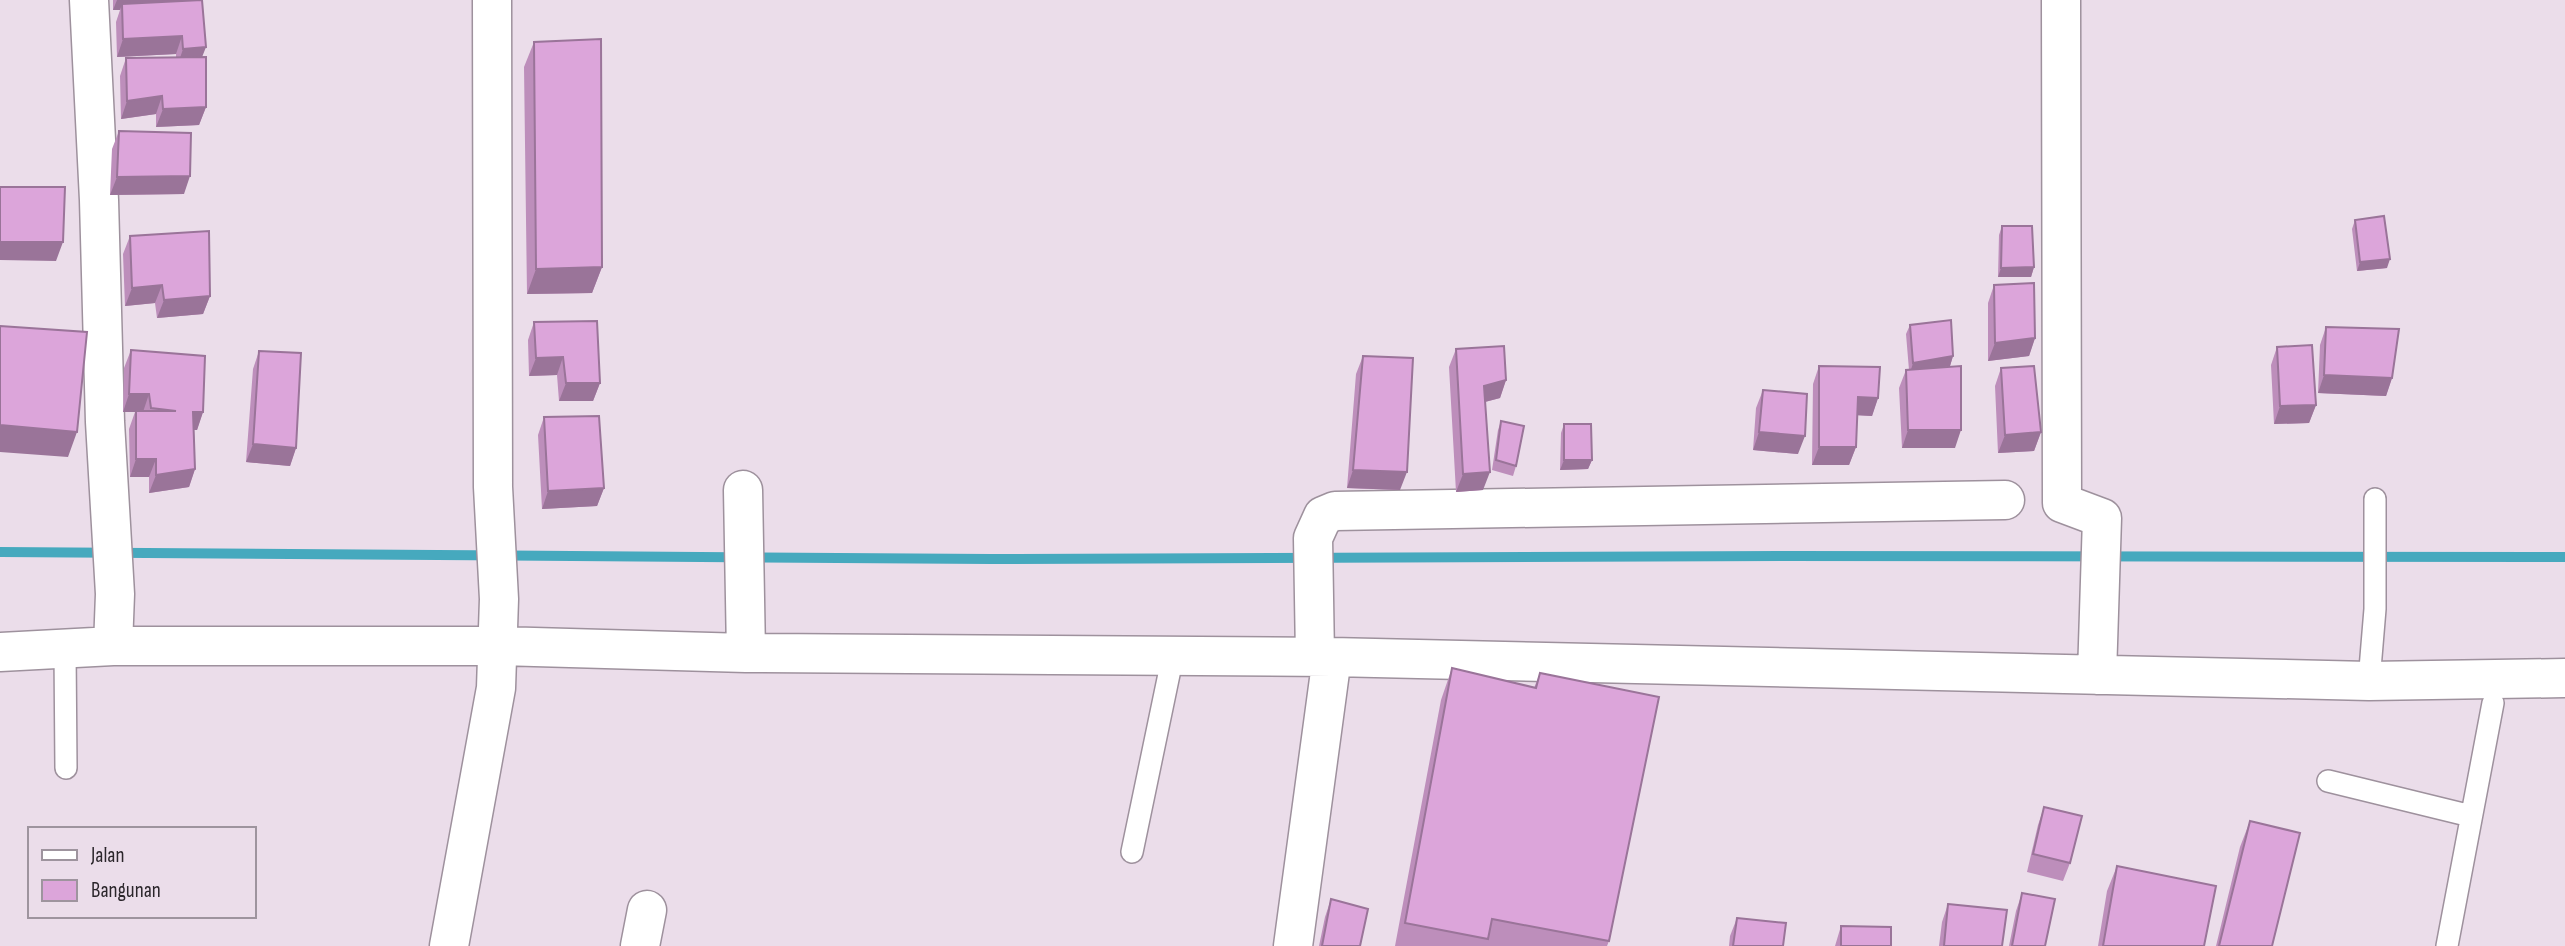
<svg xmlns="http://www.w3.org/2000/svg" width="2565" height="946" viewBox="0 0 2565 946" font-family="'Sofia Sans Condensed',sans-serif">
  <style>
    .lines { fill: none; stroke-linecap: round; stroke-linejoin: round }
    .stream { stroke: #46a9be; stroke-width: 10 }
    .lane-casing { stroke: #9e919d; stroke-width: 24 }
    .street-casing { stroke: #9e919d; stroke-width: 41 }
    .lane { stroke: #fff; stroke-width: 21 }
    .street { stroke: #fff; stroke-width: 38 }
    .wall { fill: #bd8ebb }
    .shaded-wall { fill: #9a7499 }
    .building { fill: #dca5da; stroke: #9a7499; stroke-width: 2 }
  </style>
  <rect width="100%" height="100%" fill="#ebddea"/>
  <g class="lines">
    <path class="stream" d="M0 552 990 559 1780 556 2565 557"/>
    <defs>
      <path id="lane" d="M65 650 66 768
        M2369 681 2375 609V499
        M2328 781 2471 816
        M1132 852 1173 655
        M2447 946 2493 703"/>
      <path id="street" d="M89 0 99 200 105 422 115 594 113 646
        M2061 0 2062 503 2102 518 2097 675
        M743 490 746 653
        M0 652 113 646H496L746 653 1332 657 2369 681 2565 678
        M1315 657 1313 538 1323 516 1335 511 2005 500
        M449 946 496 688 499 599 493 487 492 0
        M640 946 647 910
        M1293 946 1332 657"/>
    </defs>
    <use href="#lane" class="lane-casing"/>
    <use href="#street" class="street-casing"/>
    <use href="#lane" class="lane"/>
    <use href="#street" class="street"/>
  </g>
  <path class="wall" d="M113 0H202V57L206 107 199 125 156 127V114L121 119 120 76 126 58 176 57V54L117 57 116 22 120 10H113Z
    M534 42 602 267 592 293 527 294 524 67Z
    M119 131 184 194 110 195 112 149Z
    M2355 220 2387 268 2357 271 2352 229Z
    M2002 226 2034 267 2031 277H1998L1999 235Z
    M130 236 210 296 203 314 157 318 155 303 125 306 123 254Z
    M1994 285 2035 338 2029 356 1988 361V303Z
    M534 322 600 383 593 401H559L557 375 529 376 528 340Z
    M1910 325 1953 356 1950 366 1937 368 1955 448H1902L1899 388 1906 370H1909L1906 334Z
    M2326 327 2392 378 2386 396 2318 393 2320 345Z
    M2277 347 2316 405 2309 423 2274 424 2271 365Z
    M1456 349 1506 380 1500 398 1485 402 1483 490 1456 492 1449 367Z
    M131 350 203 412 197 430H194L195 469 189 487 149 493V477H130L129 429 135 412H123L124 368Z
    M259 351 296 448 290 466 246 462 253 369Z
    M1363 356 1400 490 1347 488 1356 374Z
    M1819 366 1878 398 1872 416 1857 415 1856 447 1849 465H1812L1813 384Z
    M2001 368 2041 432 2034 451 1998 453 1995 386Z
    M1763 390 1798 454 1753 450 1756 408Z
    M544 417 604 488 597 506 542 509 538 435Z
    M1501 421 1516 466 1513 476 1492 470 1498 430Z
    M1564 424 1592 460 1588 469 1560 470 1561 433Z
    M1452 668 1534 688 1540 673 1609 941 1607 946H1395L1441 700Z
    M2044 807 2070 863 2063 881 2027 872 2038 825Z
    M2250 821 2272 946H2216L2240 847Z
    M2117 866 2204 946H2098L2107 891Z
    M2022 893 2045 946H2009L2016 911Z
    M1331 899 1360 946H1319L1325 917Z
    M1948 904 2002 946H1939L1942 922Z
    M1737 918 1783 946H1729L1730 936Z
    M1841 926 1891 946H1835Z"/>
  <path class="shaded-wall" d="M117 0H199L122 4 120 10H113Z
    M182 36 176 54 117 57 123 39Z
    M206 47 199 65 177 67 183 49Z
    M162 96 156 114 121 119 127 101Z
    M206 107 199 125 156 127 163 109Z
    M190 176 184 194 110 195 117 177Z
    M0 242H63L56 261 0 260Z
    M2390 259 2387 268 2357 271 2360 262Z
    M602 267 592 293 527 294 536 269Z
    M2034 267 2031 277H1998L2001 268Z
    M162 285 155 303 125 306 132 288Z
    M210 296 203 314 157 318 164 300Z
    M2035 338 2029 356 1988 361 1995 343Z
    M1953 356 1950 366 1910 373 1913 363Z
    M563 357 557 375 529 376 536 358Z
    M2324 375 2392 378 2386 396 2318 393Z
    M1506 380 1500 398 1477 404 1484 386Z
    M566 383H600L593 401H559Z
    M129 394H149L143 412H123Z
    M1858 397 1878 398 1872 416 1852 415Z
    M2316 405 2309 423 2274 424 2280 406Z
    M193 412H203L197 430H186Z
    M0 425 77 432 68 457 0 452Z
    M1908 430H1961L1955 448H1902Z
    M1759 432 1805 436 1798 454 1753 450Z
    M2041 432 2034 451 1998 453 2005 435Z
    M253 444 296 448 290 466 246 462Z
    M1819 447H1856L1849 465H1812Z
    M136 459H156L149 477H130Z
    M1564 460H1592L1588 469 1560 470Z
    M195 469 189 487 149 493 156 475Z
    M1353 470 1407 472 1400 490 1347 488Z
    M1490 472 1483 490 1456 492 1463 474Z
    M604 488 597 506 542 509 548 491Z"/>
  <path class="building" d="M202 0 206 47 183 49 182 36 123 39 122 4Z
    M601 39 602 267 536 269 534 42Z
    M206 57V107L163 109 162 96 127 101 126 58Z
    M119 131 191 133 190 176 117 177Z
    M0 187H65L63 242H0Z
    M2384 216 2390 259 2360 262 2355 220Z
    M2002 226H2032L2034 267 2001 268Z
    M209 231 210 296 164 300 162 285 132 288 130 236Z
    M2034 283 2035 338 1995 343 1994 285Z
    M1951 320 1953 356 1913 363 1910 325Z
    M597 321 600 383H566L563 357 536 358 534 322Z
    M0 326 87 332 77 432 0 425Z
    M2326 327 2399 329 2392 378 2324 375Z
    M2312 345 2316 405 2280 406 2277 347Z
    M1504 346 1506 380 1484 386 1490 472 1463 474 1456 349Z
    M131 350 205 356 203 412H193L195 469 156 475V459H136V411H176L151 408 149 394H129Z
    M259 351 301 353 296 448 253 444Z
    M1363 356 1413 358 1407 472 1353 470Z
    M1819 366 1880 367 1878 398 1858 397 1856 447H1819Z
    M1961 366V430H1908L1906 370Z
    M2034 366 2041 432 2005 435 2001 368Z
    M1763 390 1807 394 1805 436 1759 432Z
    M599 416 604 488 548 491 544 417Z
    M1501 421 1524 426 1516 466 1496 460Z
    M1564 424H1591L1592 460H1564Z
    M1452 668 1536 688 1540 673 1659 697 1609 941 1492 919 1488 939 1405 923Z
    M2044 807 2082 816 2070 863 2033 854Z
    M2250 821 2300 833 2272 946H2219Z
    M2117 866 2216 886 2204 946H2103Z
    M2022 893 2055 899 2045 946H2012Z
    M1331 899 1368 909 1360 946H1322Z
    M1948 904 2007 910 2002 946H1944Z
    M1737 918 1786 923 1783 946H1733Z
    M1841 926 1891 927V946H1841Z"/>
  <rect x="28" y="827" width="228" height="91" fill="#ebddea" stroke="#9e949e" stroke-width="2"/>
  <rect x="42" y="850" width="35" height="10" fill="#ffffff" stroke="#9e949e" stroke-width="2"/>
  <text x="91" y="862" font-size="21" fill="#2b262b">Jalan</text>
  <rect x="42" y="880" width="35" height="21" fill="#dca5da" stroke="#9e949e" stroke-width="2"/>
  <text x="91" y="897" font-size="21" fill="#2b262b">Bangunan</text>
</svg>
